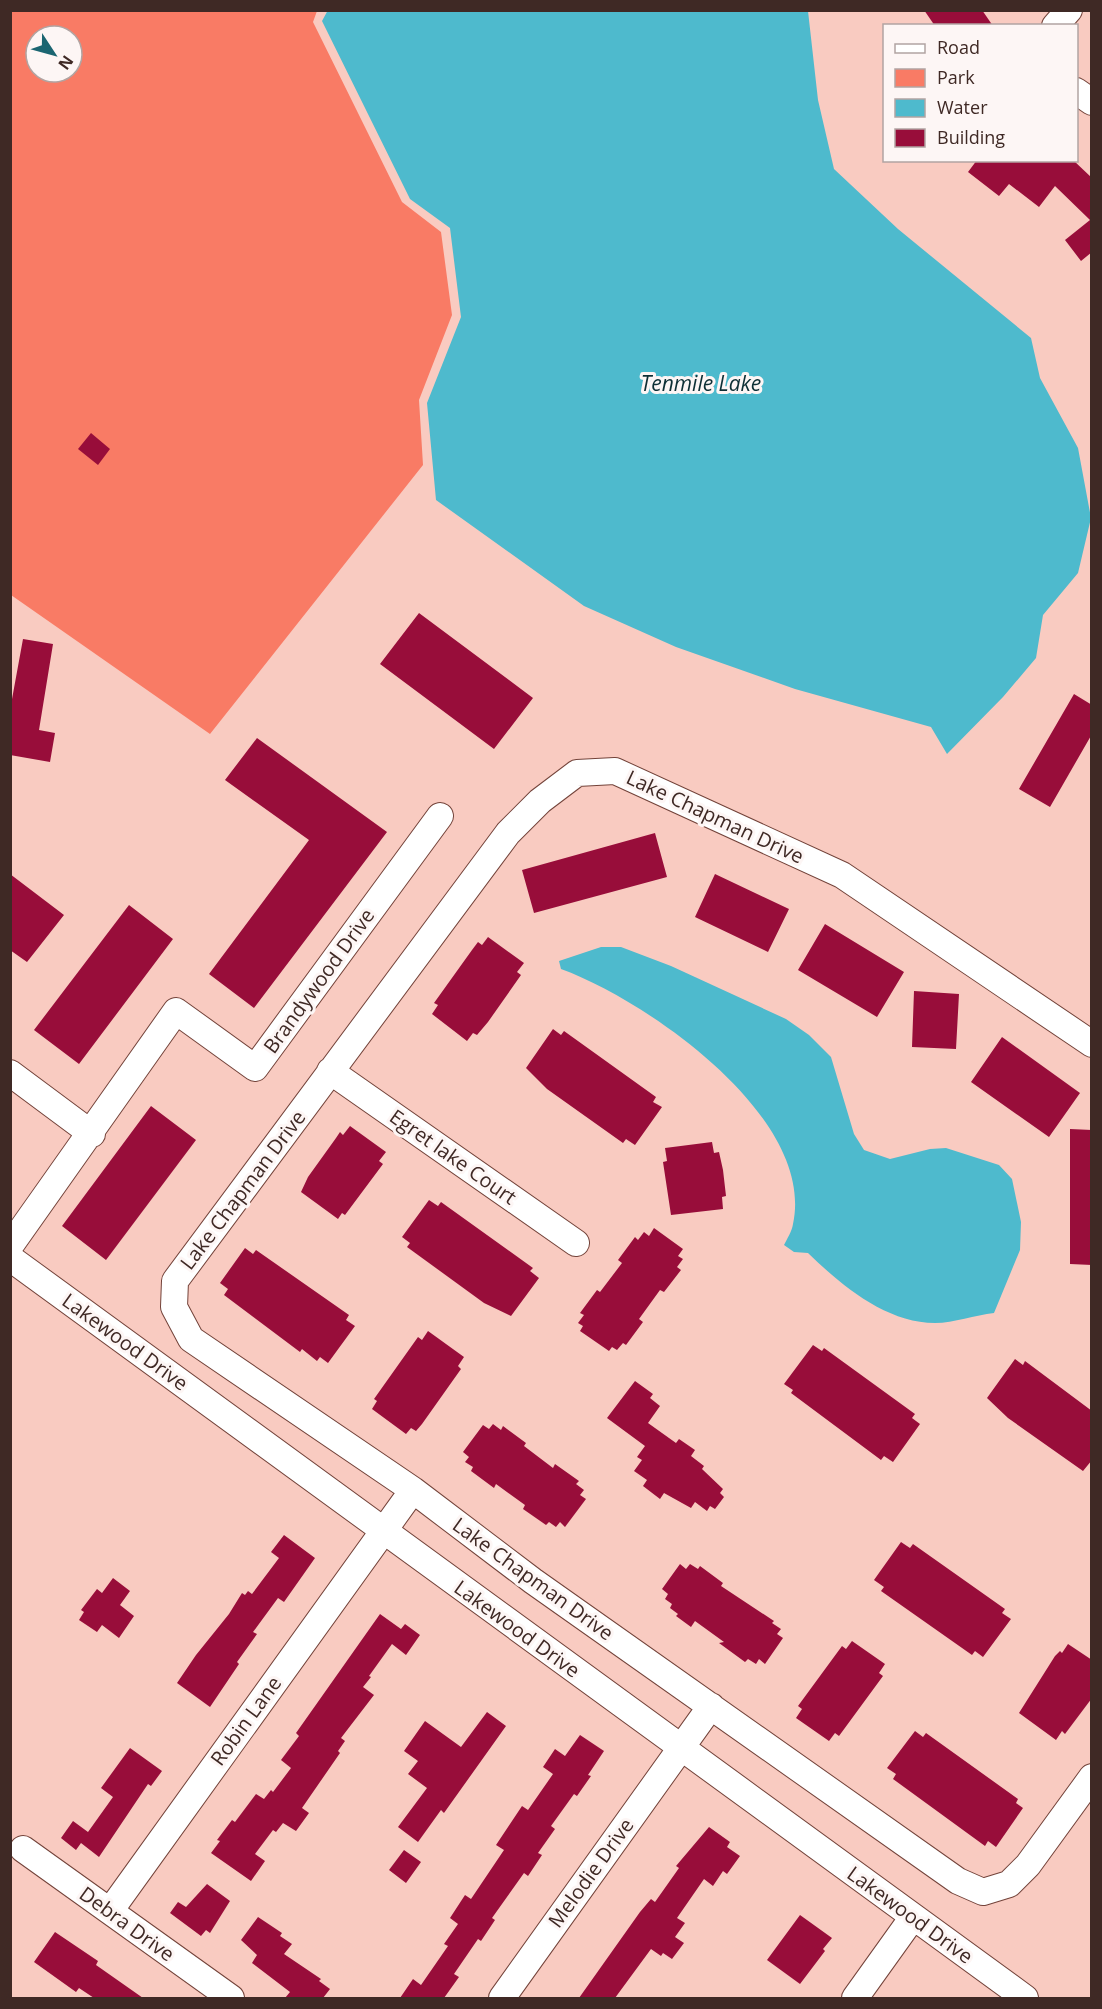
<svg xmlns="http://www.w3.org/2000/svg" width="1102" height="2009" viewBox="0 0 1102 2009" font-family="'Open Sans',sans-serif">
  <style>
    .green { fill: #f97b65; fill-rule: evenodd }
    .water { fill: #4ebacd }
    .building { fill: #980d3a }
    .lines { fill: none; stroke-linecap: round; stroke-linejoin: round }
    .minor-casing { stroke: #73433a; stroke-width: 28 }
    .minor { stroke: #fff; stroke-width: 26 }
    .labels { text-anchor: middle; stroke-width: 6; stroke-linejoin: round; paint-order: stroke }
    .street-label { font-size: 20px; fill: #3f2925; stroke: #fdf6f5 }
    .water-label { font-size: 21px; font-style: italic; fill: #0e2f35; stroke: #fdf6f5 }
  </style>
  <rect width="100%" height="100%" fill="#f9cbc1"/>
  <path class="green" d="M11 11H317L313 22 402 202 441 232 452 315 419 400 423 465 210 734 11 595ZM36 36H72V72H36Z"/>
  <path class="water" d="M328 10 808 11 818 100 834 169 898 229 1031 338 1040 378 1078 448 1091 518 1078 573 1043 615 1036 658 1003 697 947 754 931 727 795 689 676 647 584 606 436 500 427 403 461 317 450 228 410 199 322 21Z
    M601 947H621L671 966 786 1019 809 1035 831 1057 854 1134 864 1150 890 1159 930 1149 946 1148 999 1165 1012 1179 1021 1222 1020 1250 994 1313C975 1315 954 1323 935 1323 886 1323 841 1285 808 1253L794 1252 784 1245C787 1239 792 1231 793 1224 816 1117 646 1000 561 969L559 961Z"/>
  <path class="building" d="M924 10H982L993 26H935Z
    M977 160H1073L1092 178V252L1081 261 1065 240 1090 220 1055 186 1039 207 1009 184 999 196 968 172Z
    M91 433 110 449 98 465 78 449Z
    M419 613 533 698 494 749 380 664Z
    M23 639 53 644 39 730 55 733 50 762 10 755V710Z
    M1074 694 1092 705V734L1050 807 1019 789Z
    M257 738 387 832 254 1008 209 974 309 840 225 780Z
    M655 833 667 877 534 913 522 870Z
    M10 874 64 915 27 962 10 950Z
    M715 874 789 909 768 952 695 917Z
    M129 905 173 939 79 1064 34 1030Z
    M825 924 904 972 877 1017 798 970Z
    M488 937 524 963 517 972 521 975 488 1022 477 1035 473 1033 467 1041 432 1014 438 1005 434 1003 472 950 478 942 482 945Z
    M914 991 959 994 956 1049 912 1047Z
    M553 1029 561 1035 564 1031 656 1097 653 1102 662 1107 635 1145 626 1139 623 1143 547 1089 526 1068Z
    M1002 1037 1080 1093 1049 1137 971 1082Z
    M151 1106 196 1140 106 1260 62 1226Z
    M350 1126 386 1152 379 1161 383 1164 345 1215 342 1213 338 1219 301 1192 308 1177 336 1138 340 1132 343 1135Z
    M1070 1129 1092 1130V1265L1070 1264Z
    M712 1142 714 1153 719 1152 723 1170 726 1196 722 1197 723 1209 671 1215 663 1162 667 1161 665 1148Z
    M429 1200 438 1206 441 1202 533 1268 530 1271 539 1278 511 1316 484 1303 407 1247 410 1243 402 1237Z
    M654 1228 683 1249 678 1256 683 1259 677 1267 681 1270 664 1292 660 1290 639 1319 643 1322 626 1345 623 1343 617 1350 612 1347 609 1351 580 1331 583 1326 578 1323 584 1315 580 1313 597 1290 600 1292 622 1263 618 1260 635 1237 638 1240 644 1232 649 1236Z
    M245 1248 253 1254 256 1250 349 1315 346 1320 355 1326 328 1363 320 1357 317 1361 302 1349 300 1352 224 1295 228 1289 220 1283Z
    M428 1331 464 1357 458 1366 461 1369 422 1424 416 1431 411 1428 406 1434 372 1409 377 1401 374 1399 418 1337 422 1340Z
    M813 1345 822 1351 824 1348 915 1414 912 1418 920 1424 893 1462 884 1456 881 1460 791 1393 793 1390 784 1384Z
    M1015 1359 1023 1365 1025 1361 1092 1411V1460L1083 1471 1008 1418 987 1398Z
    M635 1381 653 1394 650 1398 660 1406 648 1423 676 1443 679 1439 695 1450 691 1456 704 1466 702 1469 723 1489 720 1493 724 1497 715 1509 710 1506 707 1511 695 1502 691 1508 664 1493 660 1499 643 1486 647 1480 634 1471 642 1460 637 1457 645 1446 607 1418Z
    M493 1424 501 1430 503 1426 526 1443 524 1446 553 1468 555 1464 579 1481 576 1484 584 1490 580 1495 586 1499 565 1527 560 1522 556 1527 549 1522 546 1525 523 1509 525 1505 496 1484 494 1488 471 1471 473 1467 465 1462 469 1457 463 1452 483 1425 489 1429Z
    M284 1535 315 1558 284 1602 278 1598 253 1632 257 1634 237 1662 239 1664 210 1707 177 1683 196 1655 229 1614 242 1593 245 1595 248 1591 252 1594 279 1558 271 1552Z
    M901 1542 910 1548 913 1544 1005 1609 1002 1613 1011 1619 983 1657 975 1651 972 1655 881 1591 884 1587 874 1580Z
    M680 1564 686 1569 690 1564 698 1569 700 1566 723 1583 721 1586 774 1621 772 1623 781 1629 777 1634 783 1638 765 1664 759 1659 756 1664 748 1659 745 1662 719 1643 724 1642 695 1621 691 1627 676 1616 678 1614 670 1608 672 1604 665 1599 668 1594 662 1589Z
    M113 1578 130 1591 120 1605 134 1616 119 1638 102 1625 97 1632 79 1620 84 1612 81 1610 97 1589 102 1593Z
    M380 1614 401 1629 405 1624 420 1635 406 1655 392 1644 369 1676 371 1677 363 1687 374 1695 341 1738 345 1741 338 1751 340 1753 302 1808 309 1813 296 1831 283 1823 276 1832 273 1830 255 1854 265 1861 251 1881 211 1853 220 1841 217 1840 232 1820 235 1822 256 1794 264 1799 271 1790 273 1792 291 1768 281 1760 299 1736 296 1733Z
    M852 1641 885 1664 879 1673 883 1676 839 1736 835 1733 829 1741 796 1718 802 1709 798 1706 842 1646 846 1649Z
    M1068 1644 1092 1660V1698L1065 1734 1062 1731 1056 1740 1019 1713 1055 1656 1060 1651 1062 1653Z
    M487 1712 506 1726 444 1813 441 1810 418 1842 398 1827 427 1788 408 1774 418 1761 404 1751 425 1721 461 1747Z
    M915 1731 923 1737 926 1733 1018 1799 1016 1803 1023 1808 996 1847 988 1841 985 1846 893 1779 896 1774 887 1768Z
    M580 1735 604 1751 588 1775 591 1776 577 1796 574 1794 551 1826 555 1829 538 1853 542 1855 528 1876 524 1873 492 1918 495 1920 481 1941 478 1939 454 1974 459 1977 444 1998H400L413 1979 421 1985 448 1946 444 1944 458 1924 450 1918 465 1895 471 1899 504 1850 496 1845 522 1806 528 1810 553 1774 543 1767 555 1749 565 1756Z
    M130 1748 162 1771 151 1786 148 1784 99 1857 81 1843 76 1850 61 1838 73 1821 88 1832 113 1797 101 1788Z
    M709 1827 730 1842 727 1847 740 1856 727 1874 723 1871 713 1886 704 1879 677 1918 685 1923 675 1937 684 1943 672 1959 663 1953 661 1956 651 1949 615 1998H579L640 1912 651 1899 655 1902 679 1868 676 1866Z
    M404 1850 421 1862 406 1883 389 1870Z
    M207 1884 230 1901 210 1933 206 1930 201 1936 170 1913 178 1902 186 1907Z
    M800 1915 832 1938 823 1949 825 1951 800 1984 767 1960Z
    M258 1917 282 1933 280 1936 292 1944 284 1954 321 1979 319 1981 330 1989 323 1998H285L290 1992 252 1963 257 1955 241 1940Z
    M55 1932 98 1961 96 1965 143 1998H94L79 1988 76 1992 34 1962Z"/>
  <g class="lines">
    <defs>
      <path id="minor" d="M1055 26 1069 10
        M1076 91 1092 102
        M1092 1044 842 875 615 771 577 773 540 801 508 833 175 1281 174 1307 191 1339 413 1490 533 1581 958 1881 983 1892 1009 1884 1028 1865 1092 1777
        M330 1071 576 1243
        M10 1073 92 1134
        M10 1246 176 1011 255 1068 440 816
        M10 1258 1025 1998
        M23 1849 231 1998
        M110 1911 413 1490
        M502 1998 711 1706
        M855 1998 913 1917"/>
    </defs>
    <use href="#minor" class="minor-casing"/>
    <use href="#minor" class="minor"/>
  </g>
  <g class="labels">
    <g class="street-label">
      <text transform="translate(715 817) rotate(25)" y="7">Lake Chapman Drive</text>
      <text transform="translate(319 981) rotate(-54)" y="7">Brandywood Drive</text>
      <text transform="translate(453 1157) rotate(35)" y="7">Egret lake Court</text>
      <text transform="translate(243 1190) rotate(-53)" y="7">Lake Chapman Drive</text>
      <text transform="translate(125 1342) rotate(36)" y="7">Lakewood Drive</text>
      <text transform="translate(533 1579) rotate(36)" y="7">Lake Chapman Drive</text>
      <text transform="translate(517 1629) rotate(36)" y="7">Lakewood Drive</text>
      <text transform="translate(246 1721) rotate(-54)" y="7">Robin Lane</text>
      <text transform="translate(591 1873) rotate(-54)" y="7">Melodie Drive</text>
      <text transform="translate(910 1915) rotate(36)" y="7">Lakewood Drive</text>
      <text transform="translate(127 1924) rotate(36)" y="7">Debra Drive</text>
    </g>
    <g class="water-label">
      <text x="701" y="391">Tenmile Lake</text>
    </g>
  </g>
  <rect width="1102" height="2009" fill="none" stroke="#3f2925" stroke-width="24"/>
  <rect x="883" y="24" width="195" height="138" fill="#fdf6f5" stroke="#b1a4a2" stroke-width="1.5"/>
  <rect x="895" y="44" width="30" height="9" fill="#ffffff" stroke="#b1a4a2" stroke-width="1.5"/>
  <text x="937" y="54" font-size="18" fill="#3f2925">Road</text>
  <rect x="895" y="69" width="30" height="18" fill="#f97b65" stroke="#b1a4a2" stroke-width="1.5"/>
  <text x="937" y="84" font-size="18" fill="#3f2925">Park</text>
  <rect x="895" y="99" width="30" height="18" fill="#4ebacd" stroke="#b1a4a2" stroke-width="1.5"/>
  <text x="937" y="114" font-size="18" fill="#3f2925">Water</text>
  <rect x="895" y="129" width="30" height="18" fill="#980d3a" stroke="#b1a4a2" stroke-width="1.5"/>
  <text x="937" y="144" font-size="18" fill="#3f2925">Building</text>
  <g transform="translate(54 54) rotate(126)"><circle r="28" fill="#fdf6f5" stroke="#b1a4a2" stroke-width="1.5"/>
  <path d="M0-4.5L10 22L0 15L-10 22Z" fill="#1b6571"/>
  <text y="-9" font-size="16" font-weight="bold" text-anchor="middle" fill="#3f2925">N</text>
  </g>
</svg>
